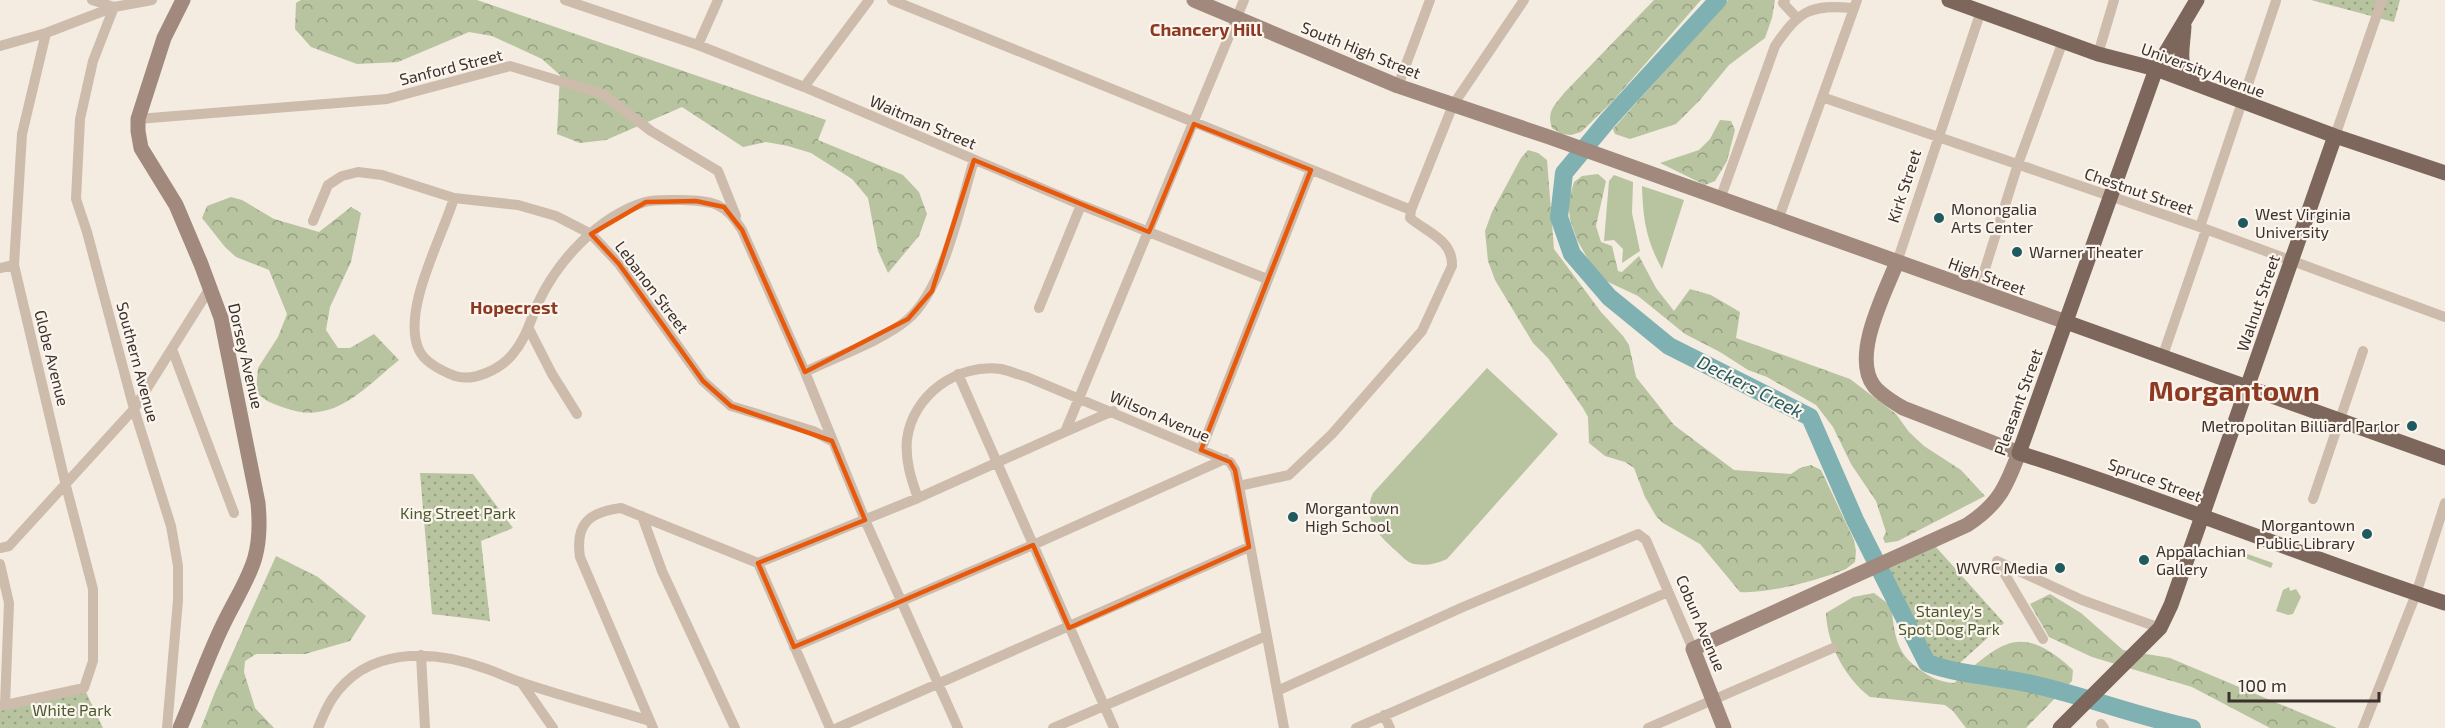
<svg xmlns="http://www.w3.org/2000/svg" width="2445" height="728" viewBox="0 0 2445 728" font-family="'Exo 2',sans-serif">
  <style>
    .grass { fill: #b8c4a0 }
    .forest { fill: url(#forest-crowns) }
    .park { fill: url(#park-dots) }
    .lines { fill: none; stroke-linecap: round; stroke-linejoin: round }
    .river { stroke: #7fb0b2; stroke-width: 18 }
    .street { stroke: #cdbbac; stroke-width: 10 }
    .secondary { stroke: #a18a7d; stroke-width: 15 }
    .primary { stroke: #7d675c; stroke-width: 15 }
    .marked { fill: none; stroke: #e8590c; stroke-width: 4.5; stroke-linejoin: round }
    .poi-dot { fill: #1f5a5e; stroke: #fbf5ee; stroke-width: 2 }
    .labels { text-anchor: middle; stroke-width: 4.5; stroke-linejoin: round; paint-order: stroke }
    .street-label { font-size: 16px; fill: #3b302b; stroke: #fbf5ee }
    .poi-label { font-size: 16px; fill: #3b302b; stroke: #fbf5ee; text-anchor: start }
    .park-label { font-size: 16px; fill: #4a5a2e; stroke: #fbf5ee }
    .neighbourhood-label { font-size: 18px; font-weight: bold; fill: #8c3b22; stroke: #fbf5ee }
    .water-label { font-size: 18px; font-style: italic; fill: #1f5a5e; stroke: #fbf5ee }
    .town-label { font-size: 28px; font-weight: bold; fill: #8c3b22; stroke: #fbf5ee }
  </style>
  <defs>
    <pattern id="forest-crowns" width="20" height="18" patternUnits="userSpaceOnUse" patternTransform="scale(1.5)"><rect width="20" height="18" fill="#b8c4a0"/><path d="M2 6a3 3 0 1 1 6 0M12 15a3 3 0 1 1 6 0" fill="none" stroke="#97a083"/></pattern>
    <pattern id="park-dots" width="8" height="8" patternUnits="userSpaceOnUse" patternTransform="scale(1.5)"><rect width="8" height="8" fill="#b8c4a0"/><path d="M2 2h.1M6 6h.1" fill="none" stroke="#97a083" stroke-width="1.8" stroke-linecap="round"/></pattern>
  </defs>
  <rect width="100%" height="100%" fill="#f4ebe1"/>
  <path class="grass" d="M1614 175 1633 182 1632 213 1640 251 1622 263 1623 249 1614 240 1604 241 1609 181Z
    M1642 186 1684 200 1662 269C1646 240 1643 219 1642 186Z
    M1487 368 1558 434 1447 559C1436 564 1426 566 1414 564 1406 562 1401 555 1395 550 1377 534 1362 518 1373 493Z
    M2239 551 2273 563 2271 568 2237 555Z
    M2289 587 2290 591 2296 589 2301 597 2293 614 2288 615 2276 611 2283 590Z"/>
  <path class="forest" d="M301 0H477L826 120 818 140 903 175 919 192 927 214 919 236 888 273 878 251 868 198 852 179 811 153 788 146 766 142 743 147 682 107 606 140 580 143 557 134 560 75 542 59 492 36 469 32 398 62 357 64 311 47 295 29 296 3Z
    M1654 0H1701L1612 102 1581 132 1571 135 1561 134 1552 128C1546 111 1555 105 1565 92Z
    M1728 0H1775L1772 18 1765 38 1729 65 1700 100 1676 124 1630 139 1615 134 1613 129Z
    M1720 120 1731 121 1735 130 1727 161 1715 181 1705 185 1660 163 1699 150 1710 139Z
    M1528 150 1538 153 1547 160 1554 249 1601 312 1623 336 1629 345 1636 377 1674 425 1734 470 1791 474 1800 468 1811 465 1821 470 1854 540 1856 551 1855 562 1846 569C1819 580 1769 594 1740 592L1700 544 1663 523 1656 516 1645 497 1634 468 1625 462 1605 456 1589 443 1588 417 1583 408 1548 358 1533 343 1495 280 1488 261 1485 231 1492 212 1521 158Z
    M1598 174 1606 181 1596 226 1601 242 1612 246 1618 271 1622 272 1639 256 1656 288 1674 311 1690 289 1711 295 1740 312 1736 338 1850 379 1896 414 1909 432 1924 446 1961 470 1985 496 1898 541 1885 543 1883 538 1886 532 1876 501 1851 464 1833 427 1816 405 1767 377 1748 370 1720 352 1685 334 1638 296 1604 280 1596 273 1577 240 1570 219 1568 203 1574 182 1582 176Z
    M231 197 242 200 274 219 319 232 351 207 361 213 351 262 330 307 326 330 338 348H350L374 334 399 360C364 388 334 426 285 408 273 404 265 401 256 392L258 368 278 337 287 314 269 270 236 257 225 247 202 218 207 206Z
    M276 556 318 577 366 616 350 641 305 654H256L245 661 244 672 255 708 274 728H201L215 692Z
    M1874 593 1891 606C1895 634 1895 652 1919 669 1930 677 1939 682 1954 683 2000 644 2019 620 2073 670L2072 681 2026 728H1966L1953 711 1945 705 1870 697C1845 678 1827 644 1826 613L1853 597Z
    M2050 594 2081 613 2123 650 2170 658 2337 728H2270L2192 687 2092 657 2049 637 2030 604Z"/>
  <path class="park" d="M2311 0H2400L2394 22Z
    M420 473 473 474 513 528 481 541 490 621 432 614Z
    M1936 547 2004 623 1950 672 1927 663 1884 571Z
    M84 688 103 728H0V706Z"/>
  <g class="lines">
    <path class="river" d="M1718 0 1608 120 1564 173 1559 217 1572 254 1609 297 1669 346 1810 417 1855 520 1927 663C1962 676 2000 676 2036 685 2088 697 2139 717 2192 728"/>
    <path class="street" d="M92 0 114 7 93 61 80 119 76 199 87 232 134 409 171 526 178 566V600L167 728
      M565 0 698 45 804 87 1081 205 1267 279
      M892 0 1411 210
      M1785 0 1783 3 1796 17
      M698 45 718 0
      M0 46 46 33 114 7 152 0
      M2098 54 2114 0
      M1398 86 1430 0
      M804 87 869 0
      M1822 97 2200 227 2445 317
      M138 119 387 99 510 66 603 94 651 131 718 171 736 216
      M2335 136 2382 0
      M1723 191 1775 46C1799 11 1810 4 1852 8
      M454 198C442 238 401 311 419 350 425 363 442 371 455 376 474 382 500 369 512 355 526 339 530 321 538 303 558 260 599 216 645 202 656 199 670 200 681 200 713 201 725 202 742 230L805 372 865 520 958 728
      M1778 220 1857 0
      M313 221 328 185 342 176 358 172 382 175 454 198 518 205 556 216 591 234 619 264 703 381 731 406 813 431 832 441
      M2200 227 2276 1
      M1897 262 1981 11
      M0 268 14 265
      M1978 291 2018 164 2063 41
      M1039 308 1081 205
      M529 329 552 374 577 414
      M172 349 234 513
      M2163 355 2206 230
      M805 372C835 357 882 341 907 320 944 289 960 206 974 160
      M958 374 1114 728
      M1065 432 1113 411
      M1201 450 1311 170
      M1239 486 1289 475 1332 434 1422 331 1452 266C1453 240 1428 233 1410 218L1411 210 1453 105 1524 0
      M918 498C911 479 905 460 907 439 913 395 957 363 1001 369 1010 371 1019 375 1027 377L1230 462 1235 470 1239 486 1284 728
      M2313 499 2363 351
      M642 516 662 571 735 728
      M0 548 9 546 134 409 210 288
      M1997 561 2082 600 2160 628
      M1997 561 2043 639
      M758 563 830 728
      M0 564 9 603 5 705
      M794 647 1033 545 1225 459
      M421 655 425 728
      M521 682 553 728
      M1277 691 1463 607 1638 534 1646 540 1693 649
      M0 706 84 688 93 661V589L66 486 14 265 22 134 46 33
      M1384 715 1390 728
      M2101 724 2104 728
      M318 728C322 719 326 708 332 699 366 647 431 649 484 668 497 672 510 679 523 683 565 697 607 708 650 721
      M653 728 580 557C575 524 589 512 621 508L758 563 918 498 1065 432 1244 0
      M837 728 1249 547
      M1053 728 1266 636
      M1356 728 1668 592
      M1648 728 1833 648
      M2363 728 2416 594 2445 503"/>
    <path class="secondary" d="M1194 0 1398 86 1549 137 2066 322
      M180 728C194 695 206 661 221 629 245 578 264 564 258 503L221 318 201 264 176 205 141 148 138 131V119L164 38 183 0
      M1724 728 1693 649 1967 525C1999 504 2006 487 2019 453L1903 408C1893 402 1881 395 1874 386 1851 356 1885 293 1897 262"/>
    <path class="primary" d="M1949 0 2098 54 2156 69 2335 136 2445 173
      M2197 0 2156 69 2019 453C2163 498 2302 556 2445 603
      M2184 26C2183 50 2175 67 2196 83
      M2066 322 2445 458
      M2060 728 2160 628 2171 605 2335 136"/>
  </g>
  <path class="marked" d="M1194 124 1311 170 1201 450 1230 462 1235 470 1249 547 1069 628 1033 545 794 647 758 563 865 520 832 441 731 406 703 381 619 264 591 234 646 202 696 201 724 207 742 230 805 372 908 319 932 291 974 160 1149 232Z"/>
  <g class="poi-dot">
    <circle cx="1939" cy="218" r="6"/>
    <circle cx="2243" cy="223" r="6"/>
    <circle cx="2017" cy="252" r="6"/>
    <circle cx="2412" cy="426" r="6"/>
    <circle cx="1293" cy="517" r="6"/>
    <circle cx="2367" cy="534" r="6"/>
    <circle cx="2144" cy="560" r="6"/>
    <circle cx="2060" cy="568" r="6"/>
  </g>
  <g class="labels">
    <g class="street-label">
      <text transform="translate(1361 50) rotate(22)" y="6">South High Street</text>
      <text transform="translate(451 67) rotate(-14)" y="6">Sanford Street</text>
      <text transform="translate(2203 70) rotate(20)" y="6">University Avenue</text>
      <text transform="translate(923 122) rotate(23)" y="6">Waitman Street</text>
      <text transform="translate(1904 186) rotate(-72)" y="6">Kirk Street</text>
      <text transform="translate(2139 191) rotate(19)" y="6">Chestnut Street</text>
      <text transform="translate(1987 276) rotate(20)" y="6">High Street</text>
      <text transform="translate(652 287) rotate(53)" y="6">Lebanon Street</text>
      <text transform="translate(2258 303) rotate(-71)" y="6">Walnut Street</text>
      <text transform="translate(246 356) rotate(77)" y="6">Dorsey Avenue</text>
      <text transform="translate(52 358) rotate(76)" y="6">Globe Avenue</text>
      <text transform="translate(138 362) rotate(75)" y="6">Southern Avenue</text>
      <text transform="translate(2018 402) rotate(-70)" y="6">Pleasant Street</text>
      <text transform="translate(1160 416) rotate(23)" y="6">Wilson Avenue</text>
      <text transform="translate(2155 480) rotate(20)" y="6">Spruce Street</text>
      <text transform="translate(1701 623) rotate(67)" y="6">Cobun Avenue</text>
    </g>
    <g class="poi-label">
      <text x="1951" y="215">Monongalia<tspan x="1951" dy="18">Arts Center</tspan></text>
      <text x="2255" y="220">West Virginia<tspan x="2255" dy="18">University</tspan></text>
      <text x="2029" y="258">Warner Theater</text>
      <text x="2400" y="432" text-anchor="end">Metropolitan Billiard Parlor</text>
      <text x="1305" y="514">Morgantown<tspan x="1305" dy="18">High School</tspan></text>
      <text x="2355" y="531" text-anchor="end">Morgantown<tspan x="2355" dy="18">Public Library</tspan></text>
      <text x="2156" y="557">Appalachian<tspan x="2156" dy="18">Gallery</tspan></text>
      <text x="2048" y="574" text-anchor="end">WVRC Media</text>
    </g>
    <g class="park-label">
      <text x="458" y="519">King Street Park</text>
      <text x="1949" y="617">Stanley's<tspan x="1949" dy="18">Spot Dog Park</tspan></text>
      <text x="72" y="716">White Park</text>
    </g>
    <g class="neighbourhood-label">
      <text x="1206" y="36">Chancery Hill</text>
      <text x="514" y="314">Hopecrest</text>
    </g>
    <g class="water-label">
      <text transform="translate(1750 387) rotate(27)" y="6">Deckers Creek</text>
    </g>
    <g class="town-label">
      <text x="2234" y="401">Morgantown</text>
    </g>
  </g>
  <path d="M2229 692v9h150v-9" fill="none" stroke="#3b302b" stroke-width="3"/>
  <text x="2238" y="692" font-size="18" fill="#3b302b" stroke="#fbf5ee" stroke-width="4.5" paint-order="stroke">100 m</text>
</svg>
